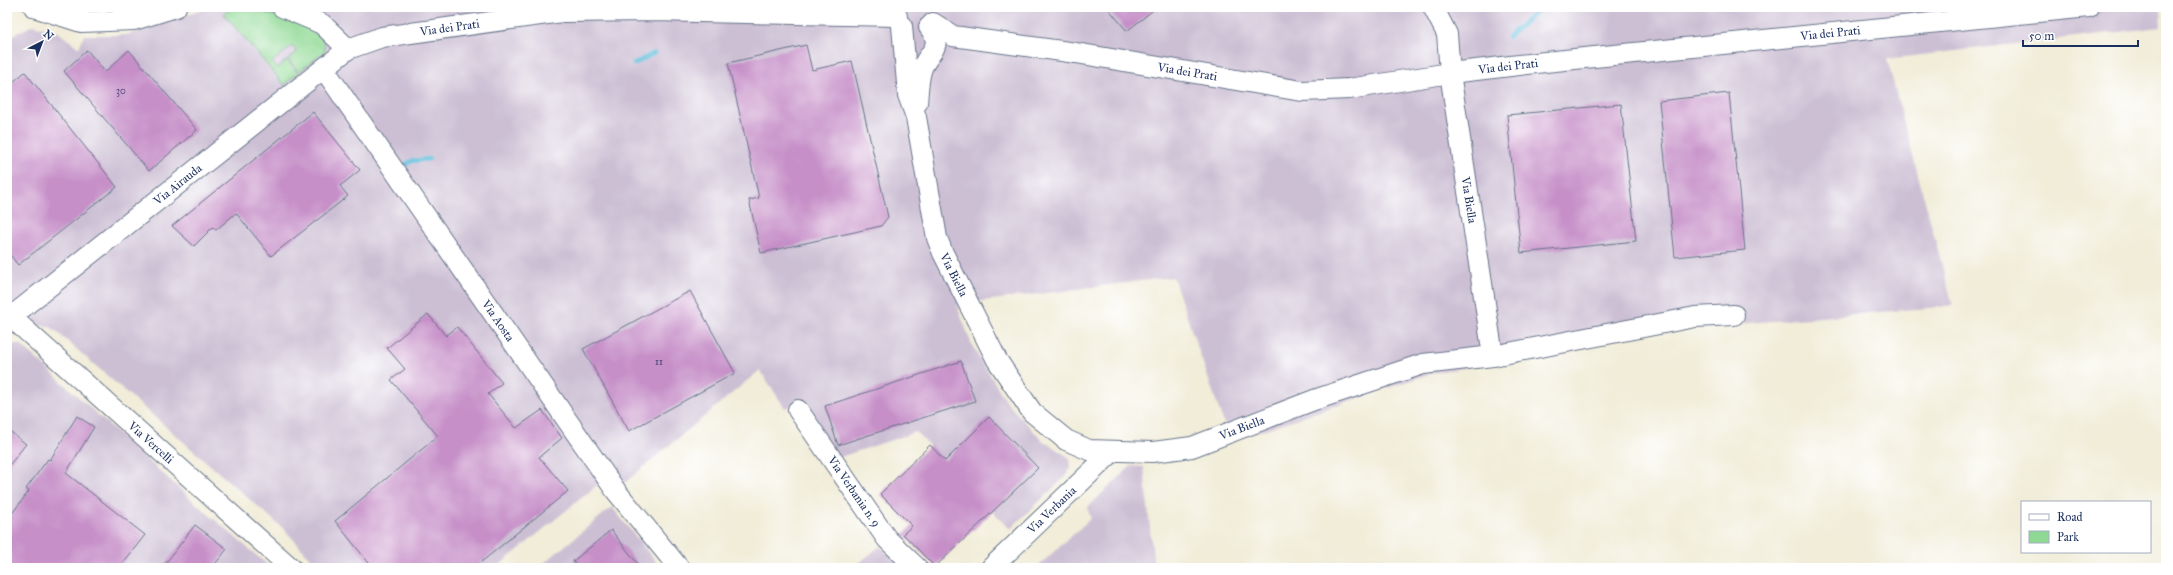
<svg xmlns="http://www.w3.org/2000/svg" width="2173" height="575" viewBox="0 0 2173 575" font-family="'IM FELL Great Primer',serif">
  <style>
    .industrial { fill: #ccbfd4 }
    .green { fill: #90d994; stroke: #568479 }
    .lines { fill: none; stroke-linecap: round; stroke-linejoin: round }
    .stream { stroke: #5dbfdb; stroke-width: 4.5 }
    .building { fill: #c68fc8 }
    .minor-casing { stroke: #667289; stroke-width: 22 }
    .minor { stroke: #fff; stroke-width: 20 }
    .labels { text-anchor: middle; stroke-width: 3; stroke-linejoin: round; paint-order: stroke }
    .number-label { font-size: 10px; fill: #464778 }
    .street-label { font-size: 12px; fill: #1b2f5e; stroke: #fff }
  </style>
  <rect width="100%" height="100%" fill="#fff"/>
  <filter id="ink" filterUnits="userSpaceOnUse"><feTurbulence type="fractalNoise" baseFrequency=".025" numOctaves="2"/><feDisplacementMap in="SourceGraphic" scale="8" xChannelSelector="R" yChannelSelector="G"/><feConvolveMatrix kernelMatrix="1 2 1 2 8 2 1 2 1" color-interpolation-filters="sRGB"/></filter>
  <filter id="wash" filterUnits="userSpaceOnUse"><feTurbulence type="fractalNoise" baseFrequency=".012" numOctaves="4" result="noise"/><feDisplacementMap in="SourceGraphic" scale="16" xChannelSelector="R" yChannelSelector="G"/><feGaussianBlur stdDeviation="0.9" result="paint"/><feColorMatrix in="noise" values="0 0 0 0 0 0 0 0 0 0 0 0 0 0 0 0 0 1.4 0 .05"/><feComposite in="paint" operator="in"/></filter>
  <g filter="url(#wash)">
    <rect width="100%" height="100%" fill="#f1edd9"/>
    <path class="industrial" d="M212 7H2160L2161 27 1887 59 1953 306 1640 332 1507 361 1432 373 1230 441 1173 277 968 303 957 306 973 347 1008 404 1042 440 1070 458 1071 468 1064 478 1010 529 916 432 837 458 817 430 807 401 785 408 760 370 622 485 596 486 496 568H319L285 530 51 327 7 322V33L13 35 33 25 58 32 79 48 84 35H126Z
      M7 344H20L193 501 271 568H7Z
      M1131 466 1144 467 1154 568H1036L1091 518 1087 508Z
      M612 507 661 568H538Z
      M880 546 904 568H853Z"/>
    <path class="green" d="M232 7C264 13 301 17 324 41L325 51 299 72 288 59 297 52 292 46 272 62 277 68 287 60 298 73 284 85 224 14Z"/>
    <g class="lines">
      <path class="stream" d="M1508 37 1542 7
        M634 64 654 53
        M404 166 411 161 429 159"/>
    </g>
    <g id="blocks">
      <path class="building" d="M1107 7H1157L1127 31Z
        M806 45 812 70 852 61 888 217 881 226 761 253 749 200 759 198 728 63Z
        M87 50 105 72 129 50 197 130 149 171 64 71Z
        M25 72 117 187 18 265 7 251V87Z
        M1729 93 1745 250 1675 257 1659 101Z
        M1621 104 1636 241 1521 253 1507 115Z
        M313 112 360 170 340 186 348 196 271 256 236 213 216 230 213 227 194 246 172 226Z
        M690 291 735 373 629 431 583 349Z
        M428 314 446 336 457 327 502 383 488 394 516 428 542 410 562 438 539 457 568 491 474 568H373L335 521 438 436 391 380 405 369 387 348Z
        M961 361 975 401 838 445 825 406Z
        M77 416 94 427 66 473 145 535 119 568H7V520L29 491 26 489 48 459 50 460Z
        M989 417 1038 468 935 567 903 534 912 526 880 494 930 445 945 461Z
        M7 429 26 444 7 468Z
        M195 525 227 549 212 568H162Z
        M611 530 641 568H578L573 561Z"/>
    </g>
  </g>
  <g filter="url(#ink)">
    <use href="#blocks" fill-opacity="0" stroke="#667289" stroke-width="1"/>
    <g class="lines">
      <defs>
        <g id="minor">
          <path d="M34 7 81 22 134 20 176 7"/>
          <path d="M282 7 322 24 348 49"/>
          <path id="s1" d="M933 23 953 36 1076 53 1302 91 1349 89 1450 73 1545 62 2089 7"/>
          <path id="s2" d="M902 26 908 95 916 117 937 238 943 253 997 360 1032 412 1066 440 1089 450 1153 452 1192 447 1314 400 1423 364 1493 356 1450 73 1447 34 1433 7"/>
          <path id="s3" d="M324 69 616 491 679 568"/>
          <path d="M917 103C918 92 918 82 921 71 926 53 946 48 929 27"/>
          <path id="s4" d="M11 317 291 568"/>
          <path id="s5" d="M7 320 348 49 382 37 562 12 653 11 897 16"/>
          <path d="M1493 356 1695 317 1734 315"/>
          <path id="s6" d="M798 410 887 539 917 568"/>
          <path id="s7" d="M991 568 1112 452"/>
        </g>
      </defs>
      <use href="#minor" class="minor-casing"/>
      <use href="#minor" class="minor"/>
    </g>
  </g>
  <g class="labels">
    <g class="number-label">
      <text x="121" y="94">30</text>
      <text x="659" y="365">11</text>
    </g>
    <g class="street-label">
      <text dy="4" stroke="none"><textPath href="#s5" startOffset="540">Via dei Prati</textPath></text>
      <text dy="4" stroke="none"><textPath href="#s1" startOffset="909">Via dei Prati</textPath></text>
      <text dy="4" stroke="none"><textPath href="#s1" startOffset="585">Via dei Prati</textPath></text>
      <text dy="4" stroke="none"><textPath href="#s1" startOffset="261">Via dei Prati</textPath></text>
      <text dy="4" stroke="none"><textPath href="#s5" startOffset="218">Via Airauda</textPath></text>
      <text transform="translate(1469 200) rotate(81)" y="4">Via Biella</text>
      <text dy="4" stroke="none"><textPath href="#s2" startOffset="256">Via Biella</textPath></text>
      <text dy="4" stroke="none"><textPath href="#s3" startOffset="306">Via Aosta</textPath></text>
      <text dy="4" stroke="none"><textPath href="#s2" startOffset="640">Via Biella</textPath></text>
      <text dy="4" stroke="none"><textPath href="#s4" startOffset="188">Via Vercelli</textPath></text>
      <text dy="4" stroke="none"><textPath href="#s6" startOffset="99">Via Verbania n. 9</textPath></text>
      <text dy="4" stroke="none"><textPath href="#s7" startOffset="84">Via Verbania</textPath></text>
    </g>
  </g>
  <rect width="2173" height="575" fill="none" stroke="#fff" stroke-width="24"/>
  <rect x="2021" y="501" width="130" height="52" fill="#ffffff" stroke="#a4acbf"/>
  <rect x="2029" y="514" width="20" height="6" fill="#ffffff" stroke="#a4acbf"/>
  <text x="2057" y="521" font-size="12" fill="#1b2f5e">Road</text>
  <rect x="2029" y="531" width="20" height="12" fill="#90d994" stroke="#a4acbf"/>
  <text x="2057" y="541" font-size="12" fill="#1b2f5e">Park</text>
  <g transform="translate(42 42) rotate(42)" stroke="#ffffff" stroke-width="3" paint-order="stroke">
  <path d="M0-3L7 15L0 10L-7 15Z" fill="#1b2f5e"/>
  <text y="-6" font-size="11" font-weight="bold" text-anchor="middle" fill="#1b2f5e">N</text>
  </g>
  <path d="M2023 40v6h115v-6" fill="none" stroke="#1b2f5e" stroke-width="2"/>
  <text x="2029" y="40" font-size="12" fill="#1b2f5e" stroke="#ffffff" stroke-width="3" paint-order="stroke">50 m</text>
</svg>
